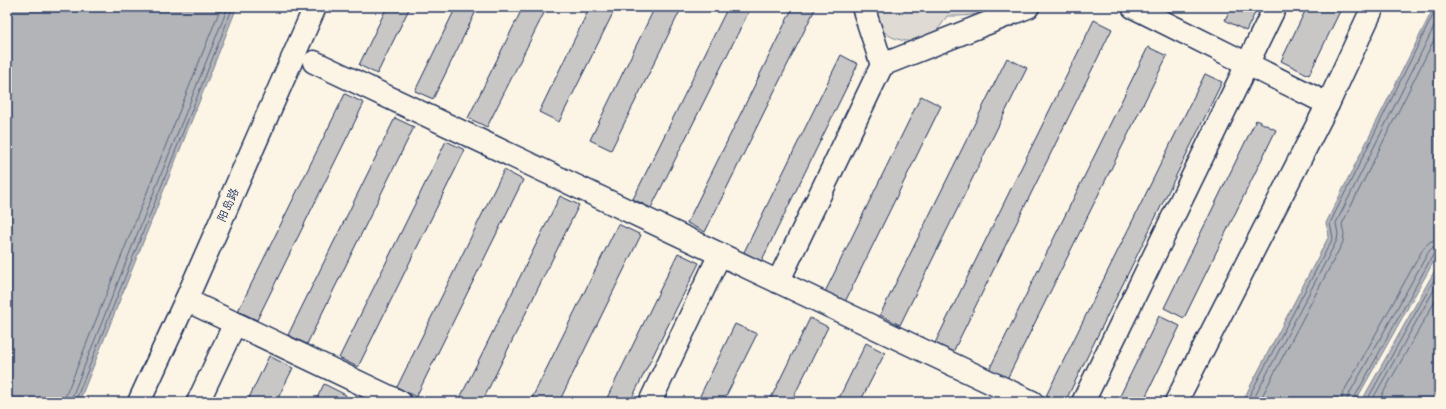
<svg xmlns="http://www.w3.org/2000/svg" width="1446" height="409" viewBox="0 0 1446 409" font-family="Dekko,'LXGW WenKai TC',sans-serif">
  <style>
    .green { fill: #dfdbd4; stroke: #7d8599 }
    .water { fill: #b2b4b8; stroke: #767f94 }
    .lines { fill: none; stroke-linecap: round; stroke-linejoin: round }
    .shore { stroke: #576482; stroke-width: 1 }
    .building { fill: #c8c7c6; stroke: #1b2f5e }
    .minor-casing { stroke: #1b2f5e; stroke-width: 25 }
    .major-casing { stroke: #1b2f5e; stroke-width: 25 }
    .minor { stroke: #fcf5e5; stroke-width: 22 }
    .major { stroke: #fcf5e5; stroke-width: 22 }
    .labels { text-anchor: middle; stroke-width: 3; stroke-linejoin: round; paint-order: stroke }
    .street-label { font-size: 12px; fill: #1b2f5e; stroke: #fcf5e5 }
  </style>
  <rect width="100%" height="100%" fill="#fcf5e5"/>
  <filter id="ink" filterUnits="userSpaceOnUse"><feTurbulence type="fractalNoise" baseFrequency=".025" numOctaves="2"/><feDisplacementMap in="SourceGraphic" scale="8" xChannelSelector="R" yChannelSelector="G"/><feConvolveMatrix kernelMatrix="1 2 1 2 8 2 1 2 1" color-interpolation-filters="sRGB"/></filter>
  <g filter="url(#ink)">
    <path class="green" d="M869 7H990C979 17 961 16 947 16 942 24 934 37 924 40 912 44 892 40 883 31 877 26 873 14 869 7Z"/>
    <path class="water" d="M7 7H237L79 402H7Z
      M1434 7H1439V252L1355 402H1242L1329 236 1326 223Z
      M1439 263V402H1361Z"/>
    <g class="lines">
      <path class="shore" d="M64 402 66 395 221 7
        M70 402 228 7
        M75 402 233 7
        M1246 402 1333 238 1330 223 1437 7
        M1252 402 1337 240 1338 234 1336 223 1439 17
        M1259 402 1343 242 1344 235 1342 224 1439 30
        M1341 402 1343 393 1424 247 1431 241 1439 240
        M1347 402 1348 396 1429 251 1433 247 1439 246
        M1352 402 1434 253 1439 251
        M1366 402 1439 271
        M1371 402 1439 281
        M1378 402 1439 294"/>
    </g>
    <path class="building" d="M387 7H410L377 74 359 65Z
      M456 7H478L433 99 415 91Z
      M523 7H547L487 127 468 118Z
      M590 7H616L559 122 539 112Z
      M655 7H682L611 150 590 140Z
      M728 7H751L651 208 633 199Z
      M793 7H816L705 232 687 223Z
      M1231 7H1258L1246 31 1225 20Z
      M1307 7H1342L1309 75 1281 61Z
      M1094 20 1112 29 953 352 935 343Z
      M1148 47 1167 56 1007 379 989 370Z
      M841 55 858 64 761 262 743 254Z
      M1007 58 1027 68 900 325 880 315Z
      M1205 74 1222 82 1065 402H1060L1046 396Z
      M345 94 364 103 257 320 238 311Z
      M921 96 941 106 844 304 824 294Z
      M395 118 414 127 307 344 288 335Z
      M1256 120 1276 130 1184 318 1164 308Z
      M446 141 465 150 358 367 339 358Z
      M504 170 523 180 416 397 397 387Z
      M560 196 579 205 482 402H458Z
      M618 224 641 235 559 402H530Z
      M678 253 699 263 630 402H605Z
      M1159 316 1180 326 1143 402H1117Z
      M810 318 828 327 791 402H769Z
      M735 324 757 334 723 402H697Z
      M866 343 885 353 860 402H837Z
      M269 356 293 368 276 402H247Z
      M324 384 346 395 343 402H315Z"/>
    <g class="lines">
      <defs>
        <path id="minor" d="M863 7 882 65 1028 7
          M1133 7 1328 104
          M314 62 1032 402
          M778 282 882 65
          M186 300 400 402
          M198 402 235 323
          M650 402 720 254
          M1083 402 1275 7"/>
        <path id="major" d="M139 402 186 300 315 7
          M1176 402 1328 104 1373 7"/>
      </defs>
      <use href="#minor" class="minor-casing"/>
      <use href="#major" class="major-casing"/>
      <use href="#minor" class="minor"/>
      <use href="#major" class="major"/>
    </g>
  </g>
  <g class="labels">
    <g class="street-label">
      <text transform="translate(228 205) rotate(-66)" y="4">阳岛路</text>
    </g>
  </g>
  <rect width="1446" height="409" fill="none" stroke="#fcf5e5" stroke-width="24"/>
  <rect x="12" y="12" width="1422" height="385" fill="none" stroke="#1b2f5e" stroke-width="1.5" filter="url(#ink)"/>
</svg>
